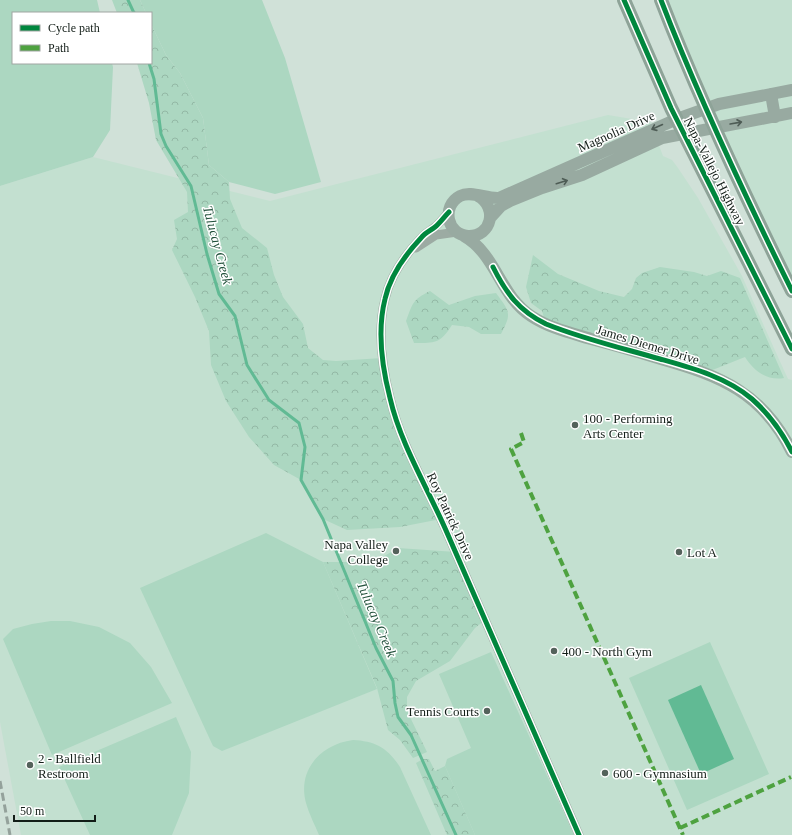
<svg xmlns="http://www.w3.org/2000/svg" width="792" height="835" viewBox="0 0 792 835" font-family="'Times New Roman',serif">
  <style>
    .built { fill: #c3e0d0 }
    .green { fill: #acd7c1 }
    .forest { fill: url(#forest-crowns) }
    .water { fill: #61ba94 }
    .lines { fill: none; stroke-linecap: round; stroke-linejoin: round }
    .stream { stroke: #61ba94; stroke-width: 3 }
    .street { stroke: #9caba3; stroke-width: 9 }
    .secondary { stroke: #98aaa1; stroke-width: 12 }
    .primary { stroke: #8ea398; stroke-width: 14 }
    .rail { stroke: #94a19b; stroke-width: 3; stroke-dasharray: 8 4; stroke-linecap: butt }
    .quiet { stroke: #4ea240; stroke-width: 4; stroke-dasharray: 8 4; stroke-linecap: butt }
    .cycleway-casing { stroke: #fff; stroke-width: 8 }
    .cycleway { stroke: #00873e; stroke-width: 5 }
    .oneway { stroke: #4e5c55 }
    .poi-dot { fill: #54625b; stroke: #fff; stroke-width: 1.5 }
    .labels { text-anchor: middle; stroke-width: 3; stroke-linejoin: round; paint-order: stroke }
    .street-label { font-size: 13px; fill: #121d17; stroke: #fff }
    .poi-label { font-size: 13px; fill: #121d17; stroke: #fff; text-anchor: start }
    .water-label { font-size: 14px; font-style: italic; fill: #24533d; stroke: #fff }
  </style>
  <defs>
    <pattern id="forest-crowns" width="20" height="18" patternUnits="userSpaceOnUse"><rect width="20" height="18" fill="#acd7c1"/><path d="M2 6a3 3 0 1 1 6 0M12 15a3 3 0 1 1 6 0" fill="none" stroke="#93b8a5"/></pattern>
  </defs>
  <rect width="100%" height="100%" fill="#d0e1d8"/>
  <path class="built" d="M661 0H792V291Z
    M608 115 650 122 663 156 672 160 678 168 698 198 742 276 768 335 788 379 792 380V835H21L0 722V186L93 157 270 201Z"/>
  <path class="green" d="M0 0H97L100 13H13V63H112L113 67 110 130 93 157 0 186Z
    M140 0H262L285 58 321 182 275 194 229 182 209 165 203 118 180 73 166 55 151 24V13H146Z
    M266 533 323 562 377 689 222 751 213 746 140 588Z
    M51 621H70L99 627 130 643 151 667 172 703 52 755 3 639 13 629 32 624Z
    M710 642 769 774 687 810 629 678Z
    M491 652 574 835H475L445 766 447 759 471 748 439 674Z
    M176 717 191 752 189 793 172 835H90L59 767Z
    M353 740C375 741 388 748 400 767L431 835H319C315 825 309 814 306 803 297 770 321 744 353 740Z"/>
  <path class="forest" d="M112 0H140L146 13H117Z
    M151 24 166 55 180 73 203 118 209 165 229 182 230 199 242 228 267 248 274 275 283 297 303 324 308 348 323 360 336 361 382 358 390 400 441 519 400 527 347 530 323 519 301 480 274 465 249 437 226 401 211 365 209 331 195 297 172 250 177 239 174 220 188 212 187 192 156 140 149 103 137 63H151Z
    M533 255 558 274 599 291 624 297 632 289 636 278 642 273 660 267 694 272 707 276 721 271 740 278 784 378C767 381 754 371 745 357L705 373 546 324 542 311 531 303 526 287Z
    M430 291 449 305 475 296 496 293C510 312 512 313 501 334H481L469 327 452 325C440 344 435 343 414 343L406 321C413 303 412 300 430 291Z
    M398 548 456 552 485 620 475 628 450 661 416 681 407 697V706L409 715 427 752 413 758 400 740 388 730 377 688 323 562H374Z
    M423 759H429L435 771 445 766 475 835H447L416 763Z"/>
  <path class="water" d="M701 685 734 759 701 774 668 700Z"/>
  <g class="lines">
    <path class="stream" d="M128 0 134 13
      M149 63 154 79 161 134 166 146 191 186 207 254 219 294 235 316 247 365 269 400 299 423 305 447 301 480 323 519 376 648 393 681 395 703 398 717 411 735 456 835"/>
    <path class="street" d="M449 212C444 217 440 223 435 227 430 231 425 233 421 238 405 255 390 276 385 299 377 331 382 367 390 398 401 446 429 490 448 535 492 635 535 735 579 835
      M416 248 436 235 457 232"/>
    <path class="secondary" d="M771 94 775 117
      M478 196C498 207 492 237 468 236 447 235 441 206 460 196 471 190 486 199 499 198L677 119 719 104 792 90
      M491 217 501 206 510 201 542 188 582 175 662 138 792 113
      M464 236C496 254 500 296 531 316 549 328 571 333 591 339 614 345 638 352 661 359 721 376 763 393 792 452"/>
    <path class="primary" d="M624 0 671 108 792 349
      M661 0C699 99 745 196 792 291"/>
    <path class="rail" d="M0 781 10 835"/>
    <path class="quiet" d="M521 433 524 442 511 449 683 835
      M680 828 791 777"/>
    <defs>
      <path id="cycleway" d="M624 0 671 108 792 349
        M661 0C699 99 745 196 792 291
        M449 212C444 217 440 223 435 227 430 231 425 233 421 238 405 255 390 276 385 299 377 331 382 367 390 398 401 446 429 490 448 535 492 635 535 735 579 835
        M493 267C506 293 519 311 546 324 583 339 622 348 660 359 692 368 726 377 752 399 769 414 782 432 792 452"/>
    </defs>
    <use href="#cycleway" class="cycleway-casing"/>
    <use href="#cycleway" class="cycleway"/>
  </g>
  <defs><path id="oneway-shaft" d="M-6 0H5M1.5-3L5.5 0L1.5 3" fill="none" stroke-width="1.6" stroke-linecap="round" stroke-linejoin="round"/></defs>
  <g class="oneway">
    <use href="#oneway-shaft" transform="translate(736 123) rotate(-10)"/>
    <use href="#oneway-shaft" transform="translate(657 127) rotate(156)"/>
    <use href="#oneway-shaft" transform="translate(562 182) rotate(-17)"/>
  </g>
  <g class="poi-dot">
    <circle cx="575" cy="425" r="4"/>
    <circle cx="396" cy="551" r="4"/>
    <circle cx="679" cy="552" r="4"/>
    <circle cx="554" cy="651" r="4"/>
    <circle cx="487" cy="711" r="4"/>
    <circle cx="30" cy="765" r="4"/>
    <circle cx="605" cy="773" r="4"/>
  </g>
  <g class="labels">
    <g class="street-label">
      <text transform="translate(616 131) rotate(-24)" y="5">Magnolia Drive</text>
      <text transform="translate(715 171) rotate(63)" y="5">Napa-Vallejo Highway</text>
      <text transform="translate(648 344) rotate(17)" y="5">James Diemer Drive</text>
      <text transform="translate(451 516) rotate(65)" y="5">Roy Patrick Drive</text>
    </g>
    <g class="poi-label">
      <text x="583" y="423">100 - Performing<tspan x="583" dy="15">Arts Center</tspan></text>
      <text x="388" y="549" text-anchor="end">Napa Valley<tspan x="388" dy="15">College</tspan></text>
      <text x="687" y="557">Lot A</text>
      <text x="562" y="656">400 - North Gym</text>
      <text x="479" y="716" text-anchor="end">Tennis Courts</text>
      <text x="38" y="763">2 - Ballfield<tspan x="38" dy="15">Restroom</tspan></text>
      <text x="613" y="778">600 - Gymnasium</text>
    </g>
    <g class="water-label">
      <text transform="translate(218 245) rotate(75)" y="5">Tulucay Creek</text>
      <text transform="translate(377 619) rotate(67)" y="5">Tulucay Creek</text>
    </g>
  </g>
  <rect x="12" y="12" width="140" height="52" fill="#ffffff" stroke="#a0a5a2"/>
  <rect x="20" y="25" width="20" height="6" fill="#00873e" stroke="#a0a5a2"/>
  <text x="48" y="32" font-size="12" fill="#121d17">Cycle path</text>
  <rect x="20" y="45" width="20" height="6" fill="#4ea240" stroke="#a0a5a2"/>
  <text x="48" y="52" font-size="12" fill="#121d17">Path</text>
  <path d="M14 815v6h81v-6" fill="none" stroke="#121d17" stroke-width="2"/>
  <text x="20" y="815" font-size="12" fill="#121d17" stroke="#ffffff" stroke-width="3" paint-order="stroke">50 m</text>
</svg>
